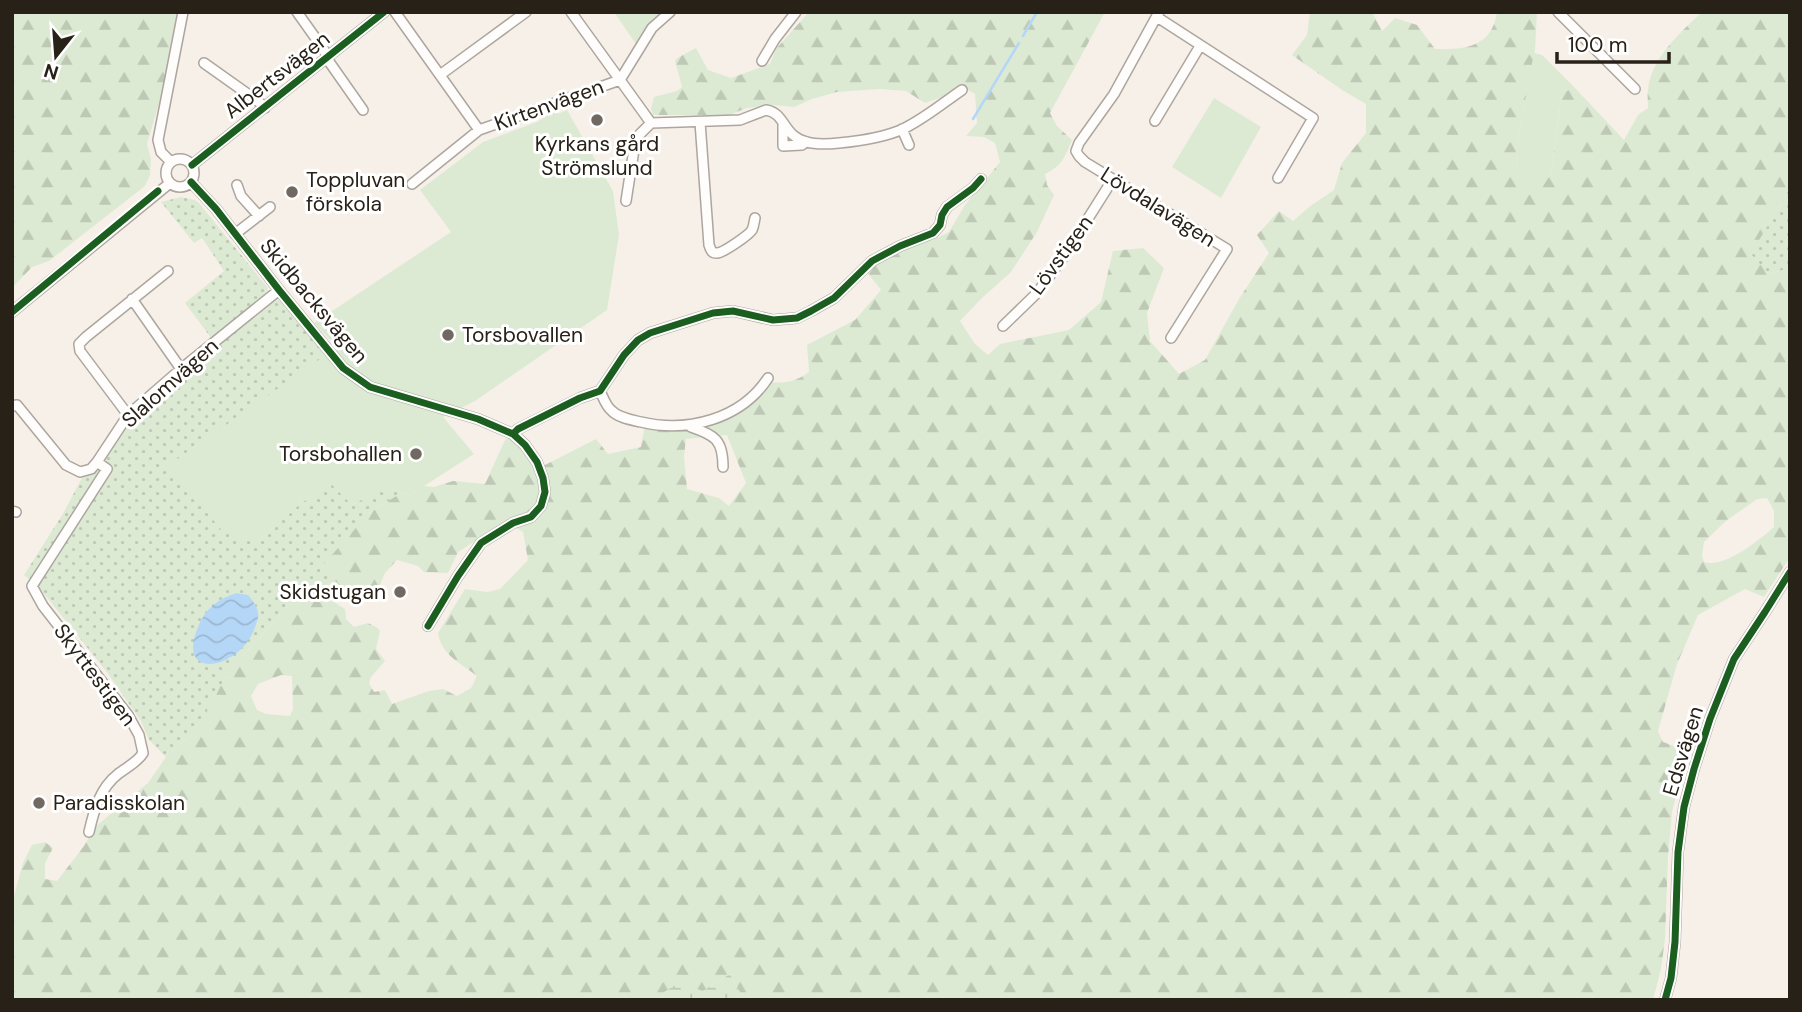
<svg xmlns="http://www.w3.org/2000/svg" width="1802" height="1012" viewBox="0 0 1802 1012" font-family="'DM Sans',sans-serif">
  <style>
    .grass { fill: url(#grass-dots) }
    .forest { fill: url(#forest-firs); fill-rule: evenodd }
    .wetland { fill: url(#wetland-marsh) }
    .park { fill: #dcead4 }
    .water { fill: url(#water-waves) }
    .lines { fill: none; stroke-linecap: round; stroke-linejoin: round }
    .stream { stroke: #b5d7f7; stroke-width: 2.5 }
    .minor-casing { stroke: #ada69f; stroke-width: 12 }
    .minor { stroke: #fefdfc; stroke-width: 9 }
    .cycleway-casing { stroke: #fff; stroke-width: 11 }
    .cycleway { stroke: #1b5e20; stroke-width: 7 }
    .poi-dot { fill: #706961; stroke: #fff; stroke-width: 2.5 }
    .labels { text-anchor: middle; stroke-width: 6; stroke-linejoin: round; paint-order: stroke }
    .street-label { font-size: 21px; fill: #282118; stroke: #fff }
    .poi-label { font-size: 21px; fill: #282118; stroke: #fff; text-anchor: start }
  </style>
  <defs>
    <pattern id="grass-dots" width="8" height="8" patternUnits="userSpaceOnUse" patternTransform="scale(1.75)"><rect width="8" height="8" fill="#dcead4"/><path d="M2 2h.1M6 6h.1" fill="none" stroke="#bdc8b5" stroke-width="1.8" stroke-linecap="round"/></pattern>
    <pattern id="forest-firs" width="22" height="20" patternUnits="userSpaceOnUse" patternTransform="scale(1.75)"><rect width="22" height="20" fill="#dcead4"/><path d="M5 1l3.5 6h-7zM16 11l3.5 6h-7z" fill="#bdc8b5"/></pattern>
    <pattern id="wetland-marsh" width="20" height="14" patternUnits="userSpaceOnUse" patternTransform="scale(1.75)"><rect width="20" height="14" fill="#dcead4"/><path d="M1 5h8M5 5V1M11 12h8M15 12V8" fill="none" stroke="#bdc8b5"/></pattern>
    <pattern id="water-waves" width="16" height="10" patternUnits="userSpaceOnUse" patternTransform="scale(1.75)"><rect width="16" height="10" fill="#b5d7f7"/><path d="M0 5q4-4 8 0t8 0" fill="none" stroke="#9cb8d3"/></pattern>
  </defs>
  <rect width="100%" height="100%" fill="#f7f0e8"/>
  <path class="grass" d="M1790 184V268L1769 274 1750 254 1788 191Z
    M181 197 195 200 199 203 268 288C263 302 225 328 212 339L185 303 224 271 202 238 194 243 161 202Z
    M275 300H282L327 356 169 465 261 539 301 503 332 483 352 505 370 495 389 489 401 493 369 513 332 578 343 588 334 602 300 593 228 672 214 701 192 734 166 757 149 740 141 721 106 671 41 590 24 575 64 512 83 476 95 471 106 451 136 417 165 387Z"/>
  <path class="forest" d="M12 12H177L161 97 147 144 151 159 150 175 145 186 49 261 32 267 12 288Z
    M809 12H1105L1050 113 1057 126 1072 140C1065 157 1062 166 1045 174L1047 185 1054 195 1037 232 1011 272 982 298 960 321 975 344 988 355 1000 344 1069 330 1101 302 1113 251 1143 248 1164 268 1147 313 1150 341 1179 374 1205 360 1239 299 1269 253 1257 235 1279 211 1293 221 1309 207 1334 190 1342 163 1366 133V104L1342 90 1292 55 1307 35 1310 12H1372L1382 31 1395 18 1417 25 1435 49C1465 50 1492 47 1497 12H1537L1535 50 1516 150 1517 171 1533 183 1551 174 1562 92 1575 88 1624 140 1638 115 1648 108C1648 102 1647 96 1648 90 1651 58 1680 33 1702 12H1790V184L1788 191 1751 254 1769 274 1790 268V557L1764 597 1745 589 1698 615 1677 664 1658 731 1663 742 1687 751 1672 812 1668 857 1665 939 1661 969 1653 1000H744L730 974 703 991 664 992 663 1000H12V903L23 863 32 845 45 842 53 848 45 863V879L57 881 84 846 95 827 148 783 166 757 192 734 213 701 228 672 300 593 334 602 345 609 346 619 354 627 368 623 378 628 380 631 376 649 385 661 371 677 369 683 374 692 385 690 392 704 429 691 443 689 457 696 471 688 477 676C462 664 441 655 438 633L465 589 487 592 500 589 528 560 523 532 506 522 458 552 448 573 424 572 418 566 397 560 385 573 373 602H357L332 578 323 565 369 513 401 493 410 495 424 486 434 487 453 481 485 484 505 440 518 433 543 466 596 439 608 454 641 447 645 424 684 429 730 417 751 403 770 382C785 384 797 381 809 372L807 345 855 320 881 290 866 271 898 248 935 239 949 232 965 205 1000 162 995 143 984 137 966 136 977 123 975 94 959 85 942 97 925 103 906 91 879 89 837 92 812 99 794 107 773 105 747 108 729 115H653L651 109 654 97 677 91 682 87 675 61 677 58 696 48 708 70 731 78 770 64 776 49ZM727 435 746 483 729 506 719 498 687 489 684 456 686 439ZM1767 498 1774 511V527C1759 540 1724 569 1704 562L1702 555 1704 542 1726 521 1757 499ZM281 675 292 676 293 709 290 716 266 714 257 710 251 696 258 684Z"/>
  <path class="wetland" d="M730 974 744 1000H663L664 992 679 983 703 991Z"/>
  <path class="park" d="M614 12H661L651 21 636 44Z
    M1534 53 1542 55 1575 88 1562 92 1551 174 1544 184H1533L1517 171 1516 150Z
    M1214 98 1261 127 1221 198 1172 167Z
    M556 110 558 114 567 110 613 191 619 235 607 310 475 401 443 417 474 454 410 495C381 487 377 492 352 505L331 484 301 503 261 539 254 543 222 531 169 465 337 347 314 323 451 232 420 190 483 142 537 122Z"/>
  <path class="water" d="M237 593 248 595C252 600 258 607 258 614 259 617 257 621 256 624 244 669 174 684 198 627 205 609 218 598 237 593Z"/>
  <g class="lines">
    <path class="stream" d="M1023 36 1037 12
      M973 119 1019 43"/>
    <defs>
      <path id="minor" d="M297 12 324 50 330 63 363 110
        M395 12 479 130
        M571 12 651 123
        M1159 12 1114 94 1079 143 1076 151 1079 156 1085 162 1227 249 1171 338
        M1558 12 1635 89
        M1157 17 1313 118 1278 178
        M762 61 775 39 796 12
        M204 63 259 102 265 108
        M440 75 526 12
        M1155 121 1200 46
        M700 122 709 245C711 250 711 253 717 253 723 253 749 235 752 230 754 226 754 222 755 218
        M783 125V146L802 145 806 142
        M902 129 909 145
        M166 173a14 14 0 1 1 28 0a14 14 0 1 1-28 0Z
        M171 162 161 152 158 140 183 12
        M192 165 384 12
        M191 182 216 209 279 290 343 368 370 387 478 419 513 434 525 445 537 462 543 478 545 492 541 506 531 517 513 523 481 543 458 576 428 626
        M412 184 479 130 620 80 652 28 670 12
        M237 185 241 196 259 216
        M626 201 635 143 640 134 651 123 740 120 766 110C786 113 782 136 807 142 817 145 829 144 839 143 860 141 883 138 903 129 924 119 943 103 962 90
        M235 234 270 207
        M132 299 181 369
        M12 312 170 183
        M1003 326 1037 293 1065 255 1113 179
        M600 391C603 397 606 406 611 410 618 418 632 420 641 422 688 433 741 419 768 378
        M12 406 17 405 66 465 80 472 91 469 97 462 128 415 181 369 279 290
        M128 415 80 351 79 344 86 337 168 271
        M691 427C715 435 723 440 723 467
        M513 434 518 429 580 398 600 391 624 355 638 340 650 333 713 313 733 311 773 320 797 318 811 311 834 298 872 261 900 246 933 233 940 225 942 215 947 207 973 188 981 179
        M12 511 16 512
        M89 832C94 810 100 788 118 774 127 767 138 762 143 753L139 735 128 715 43 606 32 586 107 469 97 462
        M1665 1000 1671 978 1675 942 1678 852 1684 807 1694 769 1710 719 1734 659 1765 612 1790 572"/>
    </defs>
    <use href="#minor" class="minor-casing"/>
    <use href="#minor" class="minor"/>
    <defs>
      <path id="cycleway" d="M192 165 384 12
        M191 182 216 209 279 290 343 368 370 387 478 419 513 434 525 445 537 462 543 478 545 492 541 506 531 517 513 523 481 543 458 576 428 626
        M12 312 158 191
        M513 434 518 429 580 398 600 391 624 355 638 340 650 333 713 313 733 311 773 320 797 318 811 311 834 298 872 261 900 246 933 233 940 225 942 215 947 207 973 188 981 179
        M1665 1000 1671 978 1675 942 1678 852 1684 807 1694 769 1710 719 1734 659 1765 612 1790 572"/>
    </defs>
    <use href="#cycleway" class="cycleway-casing"/>
    <use href="#cycleway" class="cycleway"/>
  </g>
  <g class="poi-dot">
    <circle cx="597" cy="120" r="7"/>
    <circle cx="292" cy="192" r="7"/>
    <circle cx="448" cy="335" r="7"/>
    <circle cx="416" cy="454" r="7"/>
    <circle cx="400" cy="592" r="7"/>
    <circle cx="39" cy="803" r="7"/>
  </g>
  <g class="labels">
    <g class="street-label">
      <text transform="translate(277 75) rotate(-38)" y="7">Albertsvägen</text>
      <text transform="translate(549 105) rotate(-20)" y="7">Kirtenvägen</text>
      <text transform="translate(1158 207) rotate(32)" y="7">Lövdalavägen</text>
      <text transform="translate(1061 255) rotate(-54)" y="7">Lövstigen</text>
      <text transform="translate(314 301) rotate(50)" y="7">Skidbacksvägen</text>
      <text transform="translate(170 383) rotate(-42)" y="7">Slalomvägen</text>
      <text transform="translate(95 675) rotate(53)" y="7">Skyttestigen</text>
      <text transform="translate(1683 751) rotate(-73)" y="7">Edsvägen</text>
    </g>
    <g class="poi-label">
      <text x="597" y="151" text-anchor="middle">Kyrkans gård<tspan x="597" dy="24">Strömslund</tspan></text>
      <text x="306" y="187">Toppluvan<tspan x="306" dy="24">förskola</tspan></text>
      <text x="462" y="342">Torsbovallen</text>
      <text x="402" y="461" text-anchor="end">Torsbohallen</text>
      <text x="386" y="599" text-anchor="end">Skidstugan</text>
      <text x="53" y="810">Paradisskolan</text>
    </g>
  </g>
  <rect width="1802" height="1012" fill="none" stroke="#282118" stroke-width="28"/>
  <g transform="translate(56 56) rotate(197)" stroke="#ffffff" stroke-width="5" paint-order="stroke">
  <path d="M0-5L12 26L0 18L-12 26Z" fill="#282118"/>
  <text y="-10" font-size="19" font-weight="bold" text-anchor="middle" fill="#282118">N</text>
  </g>
  <path d="M1557 52v10h112v-10" fill="none" stroke="#282118" stroke-width="3.5"/>
  <text x="1568" y="52" font-size="21" fill="#282118" stroke="#ffffff" stroke-width="5" paint-order="stroke">100 m</text>
</svg>
